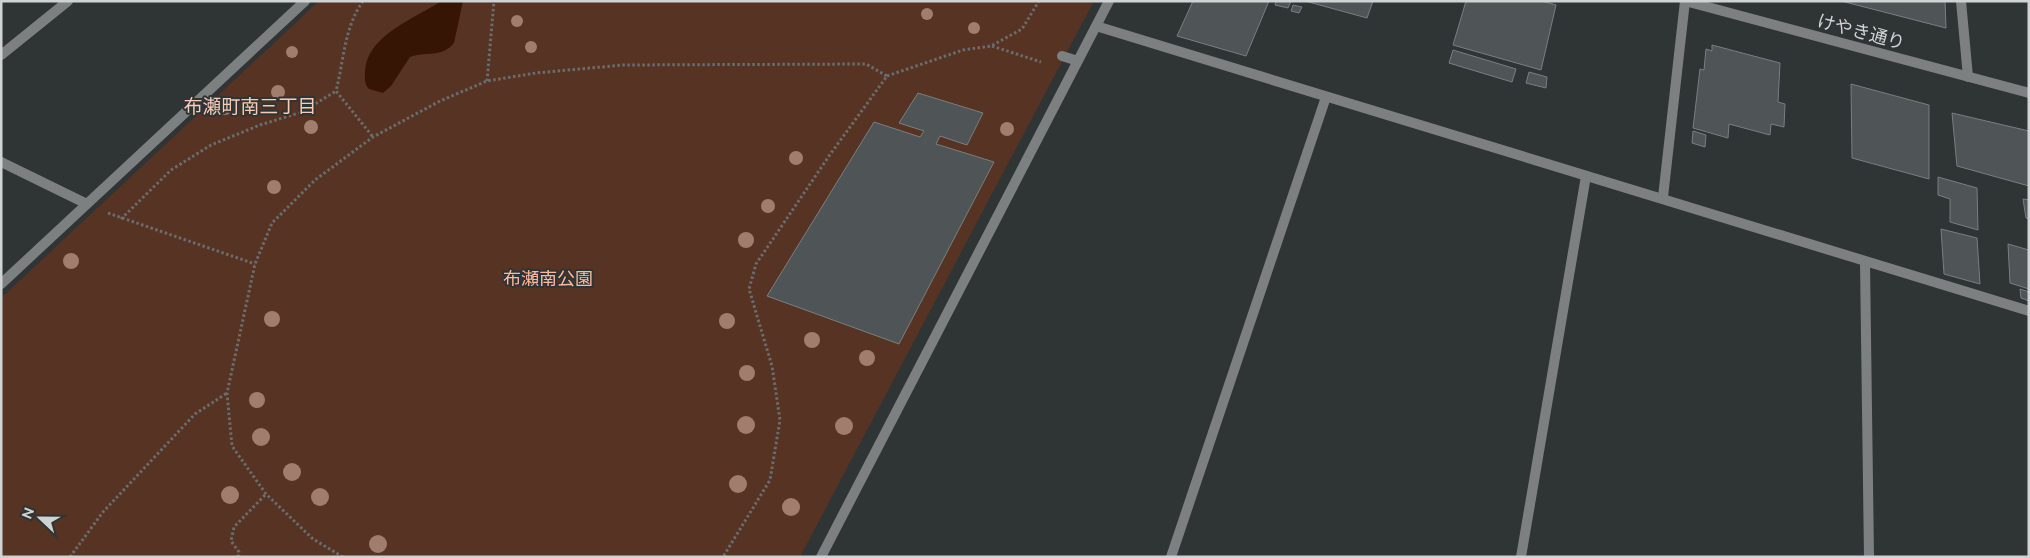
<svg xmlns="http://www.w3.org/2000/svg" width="2030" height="558" viewBox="0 0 2030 558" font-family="Raleway,'Noto Sans JP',sans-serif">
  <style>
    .green { fill: #573323 }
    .water { fill: #371504 }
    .building { fill: #4f5556; stroke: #797f80 }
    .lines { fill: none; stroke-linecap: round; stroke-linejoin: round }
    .path { stroke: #696d6e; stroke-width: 3; stroke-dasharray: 2.5 2.5; stroke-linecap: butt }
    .minor { stroke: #7d8081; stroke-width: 10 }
    .tertiary { stroke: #7d8081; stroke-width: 10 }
    .tree { fill: #a17d6d }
    .labels { text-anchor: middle; stroke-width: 4; stroke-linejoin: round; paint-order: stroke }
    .street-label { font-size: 18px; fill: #d0d3d4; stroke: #2f3435 }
    .park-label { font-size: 18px; fill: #feb99a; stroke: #2f3435 }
    .neighbourhood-label { font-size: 19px; fill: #f9cab6; stroke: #2f3435 }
  </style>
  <rect width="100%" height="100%" fill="#2f3435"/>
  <path class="green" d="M319 1H1094L800 557H1V298Z"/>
  <path class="water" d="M441 1H463L454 43C442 58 426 51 410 57L391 86 383 93 369 89C364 84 365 78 365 71 367 35 416 18 441 1Z"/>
  <path class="building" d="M1193 1H1269L1246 56 1177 36Z
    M1276 1H1291L1288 8 1275 5Z
    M1305 1H1373L1367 18Z
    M1466 1H1542L1556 5 1541 70 1453 45Z
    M1841 1H1945L1946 28Z
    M1293 5 1302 7 1299 13 1291 11Z
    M1712 45 1780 63 1778 102 1785 104 1784 127 1771 124 1770 135 1729 124 1728 138 1693 128 1700 69 1704 70 1706 49 1712 51Z
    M1453 50 1516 69 1512 82 1449 63Z
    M1529 72 1547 77 1546 88 1526 83Z
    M1851 84 1929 105V179L1852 158Z
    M918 93 983 113 967 145 940 136 936 144 994 162 899 344 767 296 874 122 920 137 924 131 899 123Z
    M1952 113 2029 131V186L1957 166Z
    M1693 131 1706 135 1705 147 1692 143Z
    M1938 177 1977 188 1978 230 1950 222V199L1938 195Z
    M2023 199 2029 200V219L2026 218Z
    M1941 229 1977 238 1980 284 1944 274Z
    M2008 244 2029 250V289L2010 283Z
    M2020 289 2029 292V301L2021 298Z"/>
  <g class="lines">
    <path class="path" d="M363 1C344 28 344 60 336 91L373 137
      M992 46 1041 62
      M887 76 963 50 991 46 1022 29 1039 1
      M487 81 494 1
      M108 213 255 264
      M121 219 171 170 211 145 260 125 302 112 336 91
      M70 557 103 512 195 414 227 393
      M238 557 239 552 231 541 234 527 266 494
      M343 557 313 539 266 494 232 446 227 393 255 264 272 223 315 180 373 137 440 101 487 81 536 73 623 65 866 64 887 76 829 156 756 264 749 289 772 366 780 420 770 480 723 557"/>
    <path class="minor" d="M1109 1 1096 26 2029 311
      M1961 1 1968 77
      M1 55 68 1
      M1062 56 1078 61
      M1 162 87 204
      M1663 197 1685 1
      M1865 262 1869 557
      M1 284 305 1
      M821 557 1096 26
      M1171 557 1326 97
      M1521 557 1586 176"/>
    <path class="tertiary" d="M1685 1 2029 93"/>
  </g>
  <g class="tree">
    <circle cx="927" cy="14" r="6"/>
    <circle cx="517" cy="21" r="6"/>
    <circle cx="974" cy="28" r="6"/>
    <circle cx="531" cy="47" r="6"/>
    <circle cx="292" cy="52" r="6"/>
    <circle cx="278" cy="92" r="7"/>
    <circle cx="225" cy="108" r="7"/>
    <circle cx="311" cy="127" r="7"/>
    <circle cx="1007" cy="129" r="7"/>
    <circle cx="796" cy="158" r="7"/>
    <circle cx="274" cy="187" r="7"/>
    <circle cx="768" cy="206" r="7"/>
    <circle cx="746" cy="240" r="8"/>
    <circle cx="71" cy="261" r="8"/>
    <circle cx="272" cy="319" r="8"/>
    <circle cx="727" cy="321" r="8"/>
    <circle cx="812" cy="340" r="8"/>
    <circle cx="867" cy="358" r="8"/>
    <circle cx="747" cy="373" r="8"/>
    <circle cx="257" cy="400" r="8"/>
    <circle cx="746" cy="425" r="9"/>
    <circle cx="844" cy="426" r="9"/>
    <circle cx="261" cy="437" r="9"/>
    <circle cx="292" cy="472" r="9"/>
    <circle cx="738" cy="484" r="9"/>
    <circle cx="230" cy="495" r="9"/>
    <circle cx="320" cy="497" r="9"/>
    <circle cx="791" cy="507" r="9"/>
    <circle cx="378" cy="544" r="9"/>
  </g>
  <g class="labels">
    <g class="street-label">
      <text transform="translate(1861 32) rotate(15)" y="6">けやき通り</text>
    </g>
    <g class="park-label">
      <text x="548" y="285">布瀬南公園</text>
    </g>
    <g class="neighbourhood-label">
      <text x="250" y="113">布瀬町南三丁目</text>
    </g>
  </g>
  <rect width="2030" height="558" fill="none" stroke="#d0d3d4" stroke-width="5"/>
  <g transform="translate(40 518) rotate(292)" stroke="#2f3435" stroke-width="4" paint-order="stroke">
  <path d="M0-4L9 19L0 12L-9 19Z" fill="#d0d3d4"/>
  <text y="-8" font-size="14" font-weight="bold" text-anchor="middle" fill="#d0d3d4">N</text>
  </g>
</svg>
